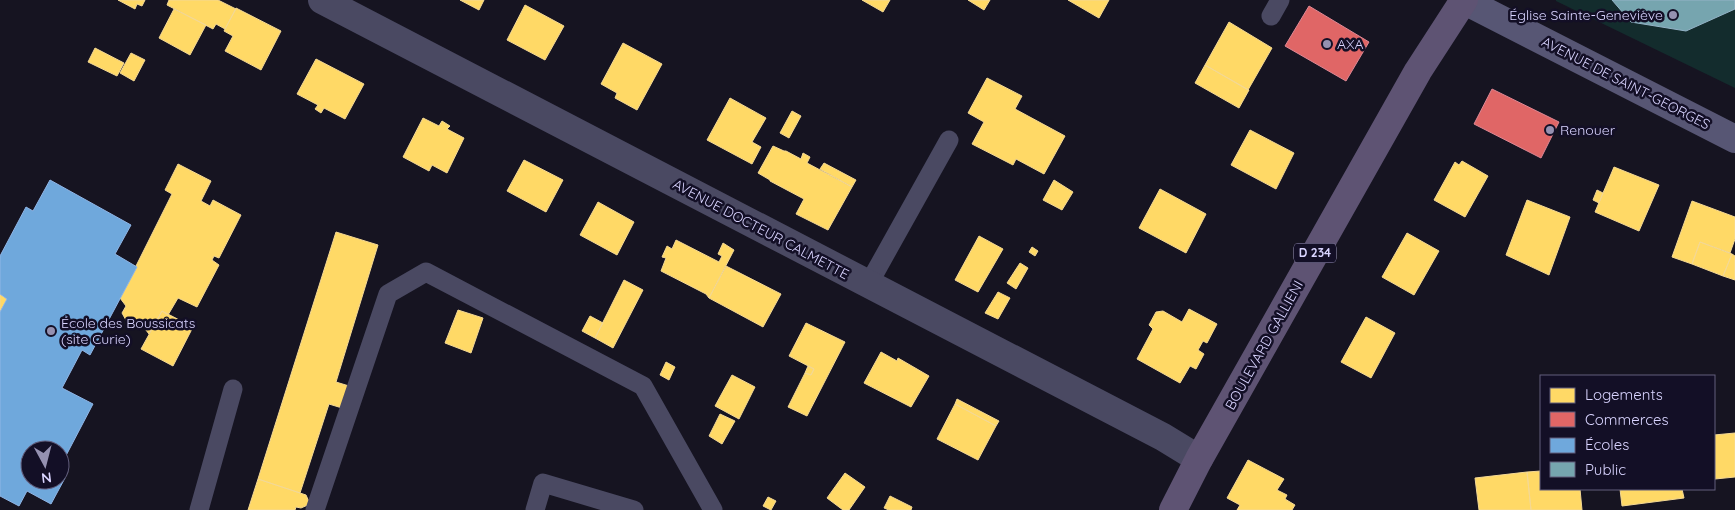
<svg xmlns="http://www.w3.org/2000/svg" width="1735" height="510" viewBox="0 0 1735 510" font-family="Quicksand,sans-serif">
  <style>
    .green { fill: #132c2d }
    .homes { fill: #ffd966; stroke: #f4d894 }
    .shops { fill: #e06666; stroke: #de8794 }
    .schools { fill: #6fa8dc; stroke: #8fb5e6 }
    .public { fill: #76a5af; stroke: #94b3c7 }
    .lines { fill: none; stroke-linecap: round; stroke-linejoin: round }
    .lane { stroke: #4a4962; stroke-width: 19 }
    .street { stroke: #4a4962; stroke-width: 28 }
    .secondary { stroke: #575674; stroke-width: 28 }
    .primary { stroke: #5e5373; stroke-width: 28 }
    .poi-dot { fill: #9591b1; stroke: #130f26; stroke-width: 2 }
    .labels { text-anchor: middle; stroke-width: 5; stroke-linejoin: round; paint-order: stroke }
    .shield { fill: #130f26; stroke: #9e99be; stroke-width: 1 }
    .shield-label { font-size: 12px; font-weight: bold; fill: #d9d4ff }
    .poi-label { font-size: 14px; fill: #d9d4ff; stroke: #130f26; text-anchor: start }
    .street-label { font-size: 14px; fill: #d9d4ff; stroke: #130f26 }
  </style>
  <rect width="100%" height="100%" fill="#161421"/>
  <path class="green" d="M1556 0H1735V88L1556 1Z"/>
  <path class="homes" d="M118 0H145L142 6 137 4 135 9Z
    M169 0H218L236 9 225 29 216 24 213 29 167 5Z
    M460 0H484L479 10Z
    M862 0H890L883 12Z
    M968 0H990L984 10Z
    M1068 0H1109L1099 18Z
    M525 5 564 26 545 60 507 40Z
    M236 8 281 31 261 70 225 51 233 36 224 31Z
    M174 9 206 25 190 55 159 38Z
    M1229 22 1272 48 1248 90 1205 65Z
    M623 43 662 64 637 110 615 98 617 93 601 84Z
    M95 48 124 63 117 76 88 62Z
    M131 53 145 60 134 81 120 73Z
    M316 59 364 84 345 119 324 108 321 113 315 109 318 105 297 94Z
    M1205 65 1249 90 1239 108 1195 83Z
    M987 78 1022 96 1015 109 1065 136 1044 174 1016 159 1013 165 972 144 984 122 968 113Z
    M730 98 766 118 752 142 761 147 752 164 707 140Z
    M792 111 801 116 789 138 780 133Z
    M423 118 439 126 442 121 450 126 447 129 464 138 447 173 432 165 429 171 403 157Z
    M1250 130 1294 153 1276 189 1231 165Z
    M773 146 784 151H786L801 159 803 153 810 157 807 163 852 187 828 230 796 214 804 199 770 181V180L758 173Z
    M524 160 563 180 546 212 507 191Z
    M1462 161 1488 176 1465 217 1434 200 1455 162 1459 165Z
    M824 163 856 180 852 187 820 169Z
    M178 164 211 181 201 201 210 206 213 200 241 215 219 258 214 256 212 260 219 265 197 307 178 298 168 315 162 311 149 334 138 320 132 322H127L122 313 126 306 120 298 172 194 165 190Z
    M1614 167 1659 185 1639 231 1595 212Z
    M1054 180 1073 192 1062 210 1043 200Z
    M1160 189 1206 214 1186 253 1139 228Z
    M1597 190 1603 193 1599 203 1593 200Z
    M1527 200 1570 217 1549 275 1506 255Z
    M1692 201 1735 217V239L1730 253 1700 242 1692 264 1672 257Z
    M598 202 634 222 617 255 580 235Z
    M336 232 378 245 336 382 349 386 342 408 329 404 300 493 258 479Z
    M1407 233 1439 251 1414 295 1382 277Z
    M979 236 1003 249 978 292 955 280Z
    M676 240 719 262 722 256 718 254 723 243 734 250 709 298 706 294 661 271 666 258 662 257 667 246 672 249Z
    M1700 242 1732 254 1723 276 1692 264Z
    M1032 247 1038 251 1035 256 1029 252Z
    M1732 254 1735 256V280L1723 276Z
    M1020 263 1028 268 1016 289 1007 283Z
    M726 266 781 294 763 327 709 298Z
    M624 280 643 290 613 348 595 338Z
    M998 292 1010 298 998 319 985 313Z
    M0 294 7 299 0 312Z
    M1189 309 1217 324 1207 343 1203 341 1198 350 1204 354 1196 369 1190 366 1180 383 1137 359 1153 329 1149 325 1156 312 1163 311 1182 322Z
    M458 310 483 318 471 353 445 343Z
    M162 311 193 327 173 366 141 349Z
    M590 316 603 323 595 338 582 331Z
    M1366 317 1395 333 1371 378 1341 362Z
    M806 323 845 342 807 416 788 407 805 373 811 375 814 369 789 356Z
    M881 352 897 361 898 358 929 376 911 407 864 383Z
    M666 362 675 367 669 380 660 375Z
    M808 366 814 369 811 375 805 373Z
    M732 375 755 387 739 419 715 406Z
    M957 399 999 421 996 426 955 404Z
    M955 404 996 426 978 460 937 439Z
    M720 414 735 421 722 444 709 436Z
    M1735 433V477L1715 479 1714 435Z
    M1248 460 1284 479 1277 490 1287 495 1285 499 1295 505 1292 510H1237L1240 505 1227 498Z
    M1541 471V489H1580L1582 510H1531L1527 472Z
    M1527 472 1531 510H1479L1475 478Z
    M845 473 865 487 849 510H843L827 498Z
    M258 479 306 495 310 504 301 508 296 507 295 510H248Z
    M1620 489H1682L1684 498 1622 506Z
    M890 496 912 507 911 510H889L884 508Z
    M768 497 776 501 771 510 763 506Z"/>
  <path class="shops" d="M1309 6 1369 42 1346 81 1285 46Z
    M1492 89 1559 122 1541 158 1474 124Z"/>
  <path class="schools" d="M50 180 131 225 115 254 137 267 90 355 82 350 62 388 93 404 60 467V450H30V480H60V475L65 478 51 504 27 491 19 506 0 496V312L7 299 0 294V256L26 207 33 211Z"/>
  <path class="public" d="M1612 0H1735V9L1686 31 1631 22Z"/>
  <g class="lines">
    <path class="lane" d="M1271 16 1280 0
      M868 285 949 140
      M199 510 233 389
      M315 510 388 294 426 272 643 386 713 510
      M535 510 543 483 634 510"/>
    <path class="street" d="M322 0 1163 437 1199 459"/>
    <path class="secondary" d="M1463 0 1735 139"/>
    <path class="primary" d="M1173 510 1199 459 1418 71 1464 0"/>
  </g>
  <g class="poi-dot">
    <circle cx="1673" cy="15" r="5"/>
    <circle cx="1327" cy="44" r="5"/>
    <circle cx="1550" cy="130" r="5"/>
    <circle cx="51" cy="331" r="5"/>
  </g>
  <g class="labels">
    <rect class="shield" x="1294" y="243.5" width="42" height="19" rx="4"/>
    <g class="shield-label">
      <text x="1315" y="257">D 234</text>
    </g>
    <g class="poi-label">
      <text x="1663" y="20" text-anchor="end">Église Sainte-Geneviève</text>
      <text x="1337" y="49">AXA</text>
      <text x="1560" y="135">Renouer</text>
      <text x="61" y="328">École des Boussicats<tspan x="61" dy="16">(site Curie)</tspan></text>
    </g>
    <g class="street-label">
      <text transform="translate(1626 83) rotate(27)" y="5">AVENUE DE SAINT-GEORGES</text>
      <text transform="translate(761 229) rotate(28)" y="5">AVENUE DOCTEUR CALMETTE</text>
      <text transform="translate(1264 345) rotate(-61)" y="5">BOULEVARD GALLIENI</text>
    </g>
  </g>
  <rect x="1540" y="375" width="175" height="115" fill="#130f26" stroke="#625e7d"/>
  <rect x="1550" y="388" width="25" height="15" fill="#ffd966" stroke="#625e7d"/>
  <text x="1585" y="400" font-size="15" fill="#d9d4ff">Logements</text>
  <rect x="1550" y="412" width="25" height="15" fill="#e06666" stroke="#625e7d"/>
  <text x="1585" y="425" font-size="15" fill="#d9d4ff">Commerces</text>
  <rect x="1550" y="438" width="25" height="15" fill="#6fa8dc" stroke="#625e7d"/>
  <text x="1585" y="450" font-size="15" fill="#d9d4ff">Écoles</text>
  <rect x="1550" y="462" width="25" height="15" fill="#76a5af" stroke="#625e7d"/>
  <text x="1585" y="475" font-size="15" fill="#d9d4ff">Public</text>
  <g transform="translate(45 465) rotate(173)"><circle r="24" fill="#130f26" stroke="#625e7d"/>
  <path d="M0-4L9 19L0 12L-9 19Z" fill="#9591b1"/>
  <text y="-8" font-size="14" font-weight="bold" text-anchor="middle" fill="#d9d4ff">N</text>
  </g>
</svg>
